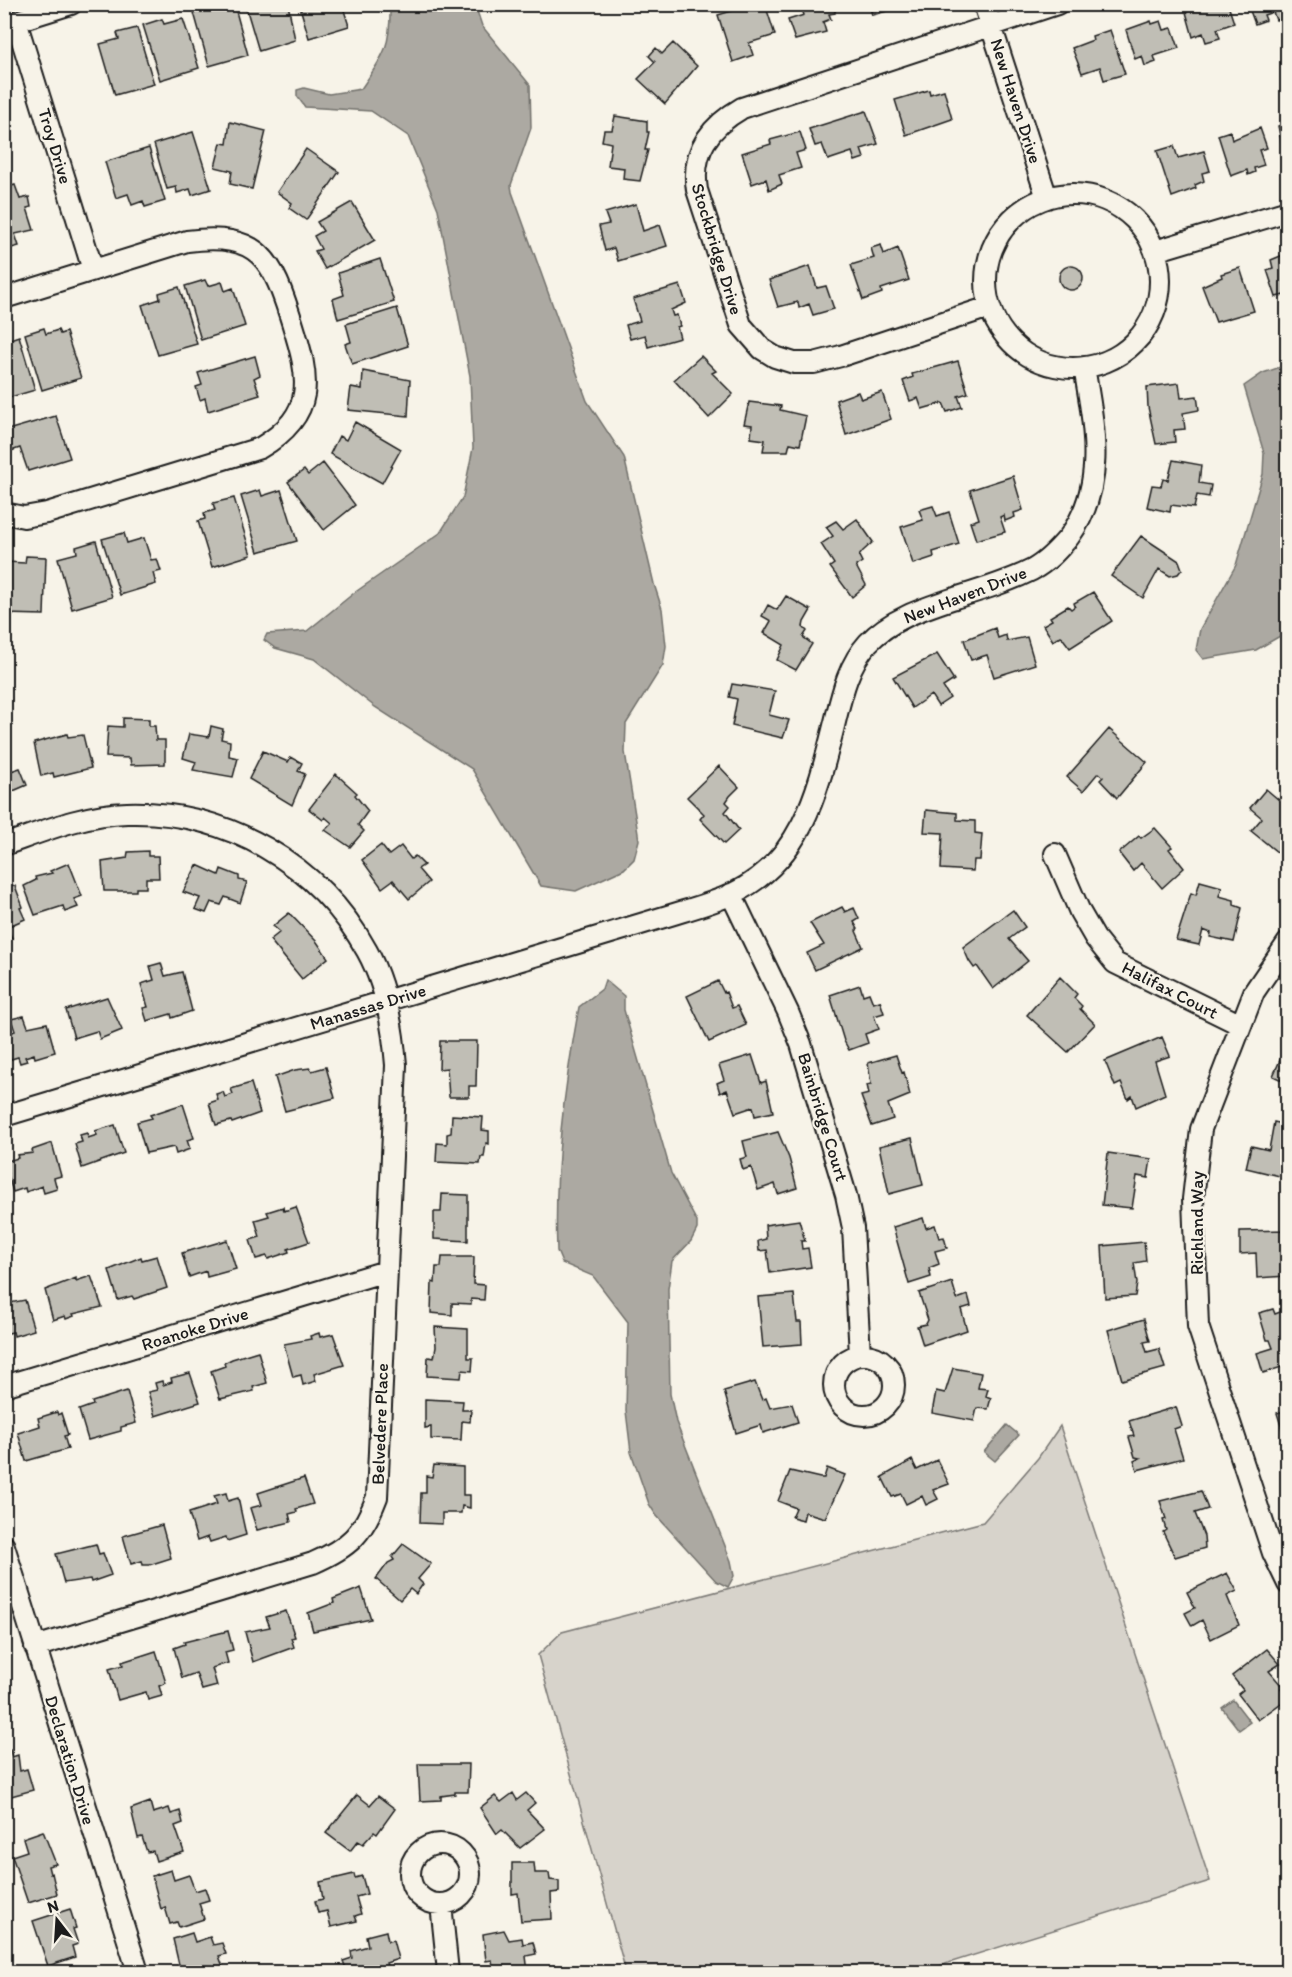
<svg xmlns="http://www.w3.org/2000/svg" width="1292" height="1977" viewBox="0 0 1292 1977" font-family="Itim,sans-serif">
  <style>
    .green { fill: #d7d3cb; stroke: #7a7874; stroke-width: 1.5 }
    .water { fill: #aca9a2; stroke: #72716c; stroke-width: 1.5 }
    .building { fill: #c0beb5; stroke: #1c1c1c; stroke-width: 1.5 }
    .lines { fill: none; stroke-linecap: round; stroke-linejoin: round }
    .street-casing { stroke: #1c1c1c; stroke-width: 24 }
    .street { stroke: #f7f3e8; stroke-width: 20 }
    .labels { text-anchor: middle; stroke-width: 4.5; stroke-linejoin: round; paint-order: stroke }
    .street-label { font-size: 18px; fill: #1c1c1c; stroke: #f7f3e8 }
  </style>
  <rect width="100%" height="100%" fill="#f7f3e8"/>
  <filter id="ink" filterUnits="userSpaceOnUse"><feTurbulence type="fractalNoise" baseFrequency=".0167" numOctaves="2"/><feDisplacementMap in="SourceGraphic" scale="12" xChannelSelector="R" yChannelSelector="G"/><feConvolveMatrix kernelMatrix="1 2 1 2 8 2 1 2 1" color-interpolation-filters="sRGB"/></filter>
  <g filter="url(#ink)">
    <path class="green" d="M1060 1426 1210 1881 920 1972H626L538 1655 562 1632 983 1522 1038 1458Z"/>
    <path class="water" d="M390 5H475L482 26 530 85 531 128 511 185 512 192 587 401 624 457 654 584 662 609 666 646 663 665 626 724 625 752 639 840 634 859 624 869 576 891 541 886 472 769 375 707 314 659 275 648 264 640 267 634 307 631 354 593 440 533 463 497 473 448 470 376 438 209 408 136 371 111 305 107 297 96V90L304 88 329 94 361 89C384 55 391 47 390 5Z
      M1286 365 1287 632 1256 650 1203 659 1196 650 1200 629 1236 565 1263 474 1264 453 1244 386 1263 373Z
      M605 980 624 996V1010L671 1173 697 1222V1229L691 1241 672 1261 668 1289 670 1394 676 1422 731 1561 734 1576 728 1587 716 1581 656 1515 649 1504 631 1452 626 1411 628 1322 593 1276 562 1263 557 1251C554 1168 564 1088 579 1007L602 989Z
      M1007 1425 1019 1435 995 1461 984 1452Z
      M1233 1700 1250 1722 1239 1730 1222 1708Z"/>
    <path class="building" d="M213 4 214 10 234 4 248 55 209 66 193 9Z
      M245 4H288L295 40 259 51Z
      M299 4H342L349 26 309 38Z
      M736 4H765L775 35 749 43 753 55 733 62 718 15 738 9Z
      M800 4H847V6L835 10V13L829 14 831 19 823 22 826 32 795 40 788 20 804 15Z
      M869 4H901L902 7 872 15Z
      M1197 4H1218L1219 7 1228 5 1234 23 1217 29 1220 38 1206 42 1203 33 1193 37 1186 12 1199 9Z
      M1245 4H1288V17L1276 20 1273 12 1264 15 1266 20 1255 24 1249 8 1246 9Z
      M162 19 164 24 183 19 199 68 160 80 143 25Z
      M1151 21 1152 24 1161 21 1164 30 1172 28 1179 48 1154 56 1156 62 1145 66 1142 56 1135 59 1126 30Z
      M137 28 154 84 115 95 100 44 119 39 117 33Z
      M1110 30 1125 74 1104 80 1100 67 1082 73 1072 48 1093 40 1092 36Z
      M673 43 697 66 665 104 638 79 655 62 649 56 656 48 662 54Z
      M929 90 930 94 944 90 952 119 906 135 895 100Z
      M866 111 878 144 861 149 864 158 855 161 852 152 828 160 822 144 815 146 809 129Z
      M615 116 647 121V132H649L645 150H648L640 181 623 179 624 168 608 166 611 143 602 141 604 130H612Z
      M230 122 266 131 252 189 230 184 232 171 215 167 221 143 227 144Z
      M1288 123V152L1284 154 1278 126Z
      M1260 128 1267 148 1259 150 1264 165 1254 168 1255 172 1248 175 1247 170 1231 176 1218 135 1230 131 1232 140Z
      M193 132 211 189 192 195 190 189 177 193 176 187 167 189 154 144Z
      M800 132 806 150 796 153 801 168 779 175 782 184 769 190 766 179 752 184 742 153 771 144 770 140Z
      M1174 146 1178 158 1204 151 1210 171 1202 173 1204 181 1195 185 1196 188 1172 197 1157 151Z
      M149 148 165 201 145 207 143 201 132 205 128 194 116 198 105 162Z
      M306 149 339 172 306 220 289 208 292 203 277 192Z
      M15 185 20 199 29 197 31 207 27 208 34 230 15 234 19 246 4 250V188Z
      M352 202 375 240 325 269 315 251 321 249 314 236 323 231 317 222Z
      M636 204 643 231 660 225 667 246 618 261 614 248 605 251 599 226 609 224 605 213Z
      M881 245 884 254 898 248 909 280 881 289 882 293 863 300 851 265 874 258 871 248Z
      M1288 253 1285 283 1288 294 1276 297 1267 270 1273 268 1271 260Z
      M380 259 394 302 338 319 333 299 344 295 338 273Z
      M1059 278a12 12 0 1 1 24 0a12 12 0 1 1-24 0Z
      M810 266 817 288 826 286 834 309 813 315 809 304 799 308 798 302 778 307 769 280Z
      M1240 268 1254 311 1216 322 1202 286 1222 277 1221 274Z
      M205 280 208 286 222 282 225 291 233 288 245 326 201 340 185 286Z
      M680 285 686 303 671 310 673 316 677 315 680 326 677 327 680 338 648 347 645 335 630 339 626 325 640 321 633 299Z
      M179 287 197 344 158 355 142 305 160 299 159 293Z
      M397 308 408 346 352 364 345 344 351 342 346 324Z
      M44 328 46 334 58 330 60 334 66 332 81 378 42 390 25 334Z
      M19 336 35 390 4 399V341Z
      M255 356 260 375 254 378 260 395 208 411 205 398 200 400 196 387 202 385 198 373Z
      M701 356 716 371 712 373 733 394 709 418 674 380Z
      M958 361 968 393 958 396 962 407 947 412 943 403 922 409 918 398 910 401 903 381 913 377 912 374Z
      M363 371 410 380 408 416 348 410 351 387 362 389Z
      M1179 383 1181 398 1197 396 1199 410 1183 413 1185 429 1174 430 1175 442 1156 444 1148 407 1147 387Z
      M858 392 861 399 882 392 891 419 846 435 836 400Z
      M749 402 781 406 780 410 806 416 800 445 790 443 788 451H763L765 440 751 438 752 425 744 424Z
      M56 416 70 458 28 471 20 448 8 452 4 431Z
      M355 422 401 449 382 483 330 454 339 436 346 440Z
      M1173 460 1201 465 1199 483 1211 485 1209 497 1197 495 1194 508 1171 505 1170 512 1147 507 1152 485 1161 486 1163 479 1168 480Z
      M323 463 355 505 324 530 288 482 304 470 308 475Z
      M1013 476 1023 510 1014 513 1015 517 1005 521 1004 515 1000 517 1005 532 976 540 970 522 979 519 970 490Z
      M260 490 262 496 281 490 297 541 258 552 241 496Z
      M234 498 251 555 212 567 198 521 205 519 204 513 215 510 213 503Z
      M933 506 937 516 949 512 959 544 933 552 934 557 913 564 901 527 923 520 919 510Z
      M857 519 873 542 863 551 859 556 862 562 856 566 866 585 852 597 830 567 834 564 821 544 833 536 826 527 836 521 843 529Z
      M124 533 127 543 144 538 151 560 157 559 161 571 153 573 156 584 120 595 102 539Z
      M1141 536 1179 561 1182 569 1178 574 1170 576 1159 569 1143 598 1111 576Z
      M96 541 112 597 72 609 58 558 77 553 76 547Z
      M26 556 46 557 44 615 5 614 6 562 25 563Z
      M1093 592 1112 621 1070 648 1061 636 1053 641 1043 625 1052 620 1050 617 1068 606 1071 609 1075 606 1074 603Z
      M786 596 811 610 804 622 803 627 807 631 803 637 812 644 796 670 777 660 784 645 764 633 771 621 762 616 768 605 777 610Z
      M995 628 998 638 1006 635 1007 641 1027 637 1035 664 994 677 987 655 971 660 964 640Z
      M937 654 954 680 943 687 950 698 938 706 931 695 912 708 893 677Z
      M732 684 775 691 769 715 789 720 783 738 732 726 737 699 729 697Z
      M123 718 149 719V726H155L156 740H165V764L131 765 130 758 106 757 108 726 123 727Z
      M211 726 223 729 221 739 230 741 229 756 238 758 233 777 193 770 196 762 183 758 189 734 209 737Z
      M1109 729 1147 762 1117 798 1100 780 1103 777 1098 773 1083 791 1067 777Z
      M67 734 68 737 83 735 91 768 54 777 53 773 41 776 34 743Z
      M263 751 288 762 291 757 302 763 298 771 305 774 292 805 249 779Z
      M6 757 11 771 20 768 27 785 4 795Z
      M719 766 739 787 730 796 726 802 730 806 725 812 739 830 724 844 700 819 704 814 687 797Z
      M336 774 357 793 355 795 368 811 358 825 364 831 350 847 325 830 332 823 325 817 323 820 309 809Z
      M1266 789 1279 800 1286 793 1288 795V850L1282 856 1251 831 1262 818 1250 808Z
      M926 810 957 813V820L975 821V833L982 834 980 860H974L973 871 941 869 943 833 924 832Z
      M1155 828 1172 847 1169 849 1184 868 1162 888 1141 863 1133 871 1119 853 1139 836 1141 838Z
      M381 845 389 855 401 846 411 859 415 856 424 865 418 869 429 882 409 899 393 880 382 888 362 860Z
      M148 851V856H158L159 878H146V888H136V891H104L102 862 127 858 128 852Z
      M69 863 82 896 74 899 78 907 65 912 63 906 35 915 24 886 36 880 35 877 52 873 50 871Z
      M197 865 219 875 221 869 239 876V880L247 882 240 903 225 897 221 905 211 902 206 913 195 909 200 898 183 892Z
      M1200 881 1222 887 1219 896 1234 900V905L1242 908 1234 942 1210 937 1211 933 1203 930 1199 945 1176 940 1191 893 1196 895Z
      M11 885 15 886 23 907 20 908 25 919 7 927 12 938 4 941V888Z
      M842 907 845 912 854 908 859 919 854 922 858 929 856 931 863 947 815 970 807 953 824 945 810 923Z
      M1013 910 1025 927 1009 939 1028 961 993 989 977 966 974 968 969 961 963 947Z
      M289 913 317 942 328 958 302 979 270 940 280 932 273 926Z
      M161 963 165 976 182 972 192 1011 172 1018 171 1014 147 1021 143 1008 148 1007 141 984 154 980 150 966Z
      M1060 977 1077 994 1074 998 1082 1006 1080 1009 1095 1024 1068 1052 1027 1015Z
      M718 981 724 993 726 992 732 1008 737 1006 746 1025 709 1042 687 996Z
      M860 985 863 995 869 993 873 1003 880 1001 884 1013 874 1016 879 1029 865 1034 868 1043 849 1050 844 1041 830 995Z
      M107 997 122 1030 100 1039 97 1031 74 1038 66 1010Z
      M24 1016 28 1027 47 1023 55 1052 35 1058 34 1054 25 1057 27 1061 20 1063 18 1057 8 1060 4 1035 15 1031 11 1019Z
      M1162 1037 1170 1056 1155 1061 1165 1094 1136 1107 1132 1096 1128 1099 1121 1083 1115 1086 1105 1061Z
      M440 1041H477L476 1086H469V1097H449L447 1068 439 1069Z
      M752 1055 761 1083 766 1081 773 1112 755 1116 753 1107 735 1113 727 1090 720 1093 717 1083 724 1080 719 1065Z
      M896 1055 902 1073 904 1072 910 1095 888 1104 893 1119 872 1126 861 1096 869 1094 867 1085 871 1084 868 1063Z
      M1281 1058 1288 1060V1083L1273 1076Z
      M326 1067 335 1098 285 1111 275 1077 295 1070 310 1068 312 1071Z
      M251 1083 260 1113 232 1123 231 1121 216 1125 209 1103 218 1100 216 1094 223 1092 225 1097 233 1094 231 1089Z
      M183 1104 194 1138 187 1140 190 1149 176 1154 174 1147 146 1153 137 1122 152 1118 150 1115Z
      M452 1115 483 1117 482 1130 489 1131V1144L486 1143 484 1157H481L480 1164 436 1162 437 1143 447 1144V1134L451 1133Z
      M1274 1122 1288 1125V1178L1246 1168 1251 1146 1269 1150Z
      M115 1125 124 1153 82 1168 75 1144 82 1142 80 1135 87 1133 88 1138 97 1135 95 1131Z
      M778 1132 789 1158 797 1188 778 1194 775 1184 758 1190 751 1167 743 1170 740 1159 747 1157 743 1141Z
      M912 1138 923 1185 889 1194 879 1146Z
      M52 1143 61 1176 54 1178 57 1189 44 1193 42 1186 26 1192 25 1188 13 1192 4 1162 18 1158 17 1155 33 1153 32 1150Z
      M1108 1153 1151 1159 1148 1178 1137 1176 1132 1208 1102 1205Z
      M442 1194 468 1195V1241L434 1239V1212H441Z
      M283 1207 284 1211 296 1207 309 1242 288 1249 289 1252 268 1259 267 1256 256 1259 250 1240 260 1237 255 1220 269 1216 267 1212Z
      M923 1218 926 1228 935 1225 939 1238 944 1237 947 1248 935 1251 939 1264 929 1268 931 1277 909 1284 893 1227Z
      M799 1220 805 1241H801L802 1249 808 1248 811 1267 770 1273 767 1250 759 1251 758 1241 766 1239 765 1225Z
      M1288 1230V1276L1257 1278 1256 1253 1240 1254V1231Z
      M227 1240 236 1269 207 1277 206 1271 189 1277 182 1253Z
      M1144 1242 1146 1261 1134 1263 1137 1283 1135 1296 1105 1298 1102 1246Z
      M157 1256 167 1288 134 1299 132 1296 118 1300 109 1270 141 1257 142 1260Z
      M442 1257H474L473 1284 485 1285 484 1300 471 1299V1304L452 1303V1315L431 1313 432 1282 435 1283 436 1267H441Z
      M91 1276 102 1307 73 1314 74 1316 66 1319 65 1316 53 1320 45 1290 76 1278V1281Z
      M952 1282 957 1299 968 1295 971 1306 961 1309 967 1330 923 1345 917 1326 926 1324 928 1320 919 1293Z
      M794 1294 797 1322H801L802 1344 763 1347 758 1297Z
      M25 1300 34 1330 14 1336 13 1332 4 1334V1304Z
      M1273 1309 1275 1314 1288 1309V1365L1263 1373 1257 1353 1273 1348 1270 1340H1267L1259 1313Z
      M1144 1319 1150 1341 1144 1342 1147 1352 1159 1349 1165 1368 1122 1380 1108 1330Z
      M435 1327 468 1329V1358H473L472 1371 462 1370 461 1378 427 1376 428 1357 434 1358 436 1347Z
      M319 1333 320 1337 333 1334 344 1365 314 1374 316 1381 303 1385 301 1375 293 1377 284 1344 311 1339 310 1336Z
      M258 1351 267 1383 253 1387 254 1391 220 1399 211 1371 225 1366 224 1363 232 1359Z
      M953 1368 981 1373 978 1388 988 1389 986 1396 991 1398 988 1409 977 1408 974 1421 932 1413 936 1391 945 1393Z
      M190 1373 200 1402 155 1416 148 1392 157 1390 155 1383 162 1381 163 1385 172 1382 171 1378Z
      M755 1382 762 1400 766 1398 770 1408 792 1404 798 1422 763 1433 761 1425 736 1433 724 1391Z
      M127 1391 136 1423 121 1427V1431L88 1440 79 1410 93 1405 92 1402Z
      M425 1399 463 1401 462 1410H471L470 1422 462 1421 461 1440 431 1439V1427L425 1428Z
      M1176 1407 1182 1426 1174 1429 1183 1458 1137 1470 1134 1461 1140 1458 1135 1457 1129 1437 1134 1436 1129 1421Z
      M1288 1410V1431L1283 1432 1277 1413Z
      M57 1412 58 1415 61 1413 68 1435 64 1436 68 1449 26 1461 18 1433 40 1426 38 1418Z
      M912 1460 917 1470 937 1460 949 1484 933 1490 938 1499 926 1505 922 1496 906 1504 901 1494 892 1497 882 1477Z
      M434 1465 463 1467V1495H470V1508L462 1506 461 1513H442V1524L420 1523 421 1493H426V1476L432 1477Z
      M827 1468 845 1475 825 1518 805 1512 803 1520 792 1517 796 1508 778 1501 790 1471 820 1478H824Z
      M304 1478 313 1504 296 1509 297 1512 289 1514 291 1522 257 1530 250 1508 262 1505 258 1493Z
      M1201 1491 1208 1509 1195 1513 1204 1536 1205 1548 1175 1557 1163 1532 1166 1530 1163 1520 1166 1519 1160 1501Z
      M226 1493 228 1501 238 1498 246 1535 227 1541 226 1537 210 1542 208 1537 197 1541 189 1513 217 1504 214 1496Z
      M162 1525 171 1558 149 1565H143L142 1561 131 1564 123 1536Z
      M96 1544 99 1554 103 1553 111 1575 91 1582 90 1579 64 1583 56 1554Z
      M403 1544 431 1564 418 1579 423 1584 416 1594 410 1589 400 1600 376 1579 388 1563 394 1560 392 1557Z
      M1227 1573 1237 1591 1227 1596 1239 1625 1211 1639 1202 1620 1192 1626 1185 1613 1195 1608 1187 1592Z
      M361 1588 371 1619 313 1631 308 1613 334 1603 333 1599Z
      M286 1611 295 1637 291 1638 294 1647 253 1662 245 1632 270 1627 266 1617Z
      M228 1631 233 1650 225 1652 228 1663 212 1668 217 1686 202 1690 196 1673 182 1678 174 1648 185 1644 184 1642Z
      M1267 1649 1280 1664 1269 1671 1282 1686 1281 1688 1288 1698 1258 1720 1238 1694 1243 1690 1232 1676Z
      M156 1651 166 1683 159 1686 162 1696 148 1700 146 1692 118 1700 109 1669 123 1665 122 1662Z
      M10 1750 12 1757 18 1755 20 1771 27 1769 33 1790 4 1798V1752Z
      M418 1764H469L468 1792H455V1794L441 1796V1800L420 1801Z
      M513 1793 517 1800 526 1793 535 1803 527 1810 545 1829 520 1848 502 1830 497 1834 480 1808 495 1796 501 1802Z
      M357 1795 370 1805 378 1796 395 1809 377 1834 374 1832 363 1844 358 1841 350 1851 326 1833Z
      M150 1802 153 1813 169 1808 171 1814 180 1811 183 1823 175 1826 184 1852 156 1861 153 1851 147 1852 142 1837 138 1838 131 1809Z
      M43 1831 56 1864 48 1866 50 1874 52 1873 57 1894 28 1903 12 1856 27 1851 23 1838Z
      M512 1863H534L535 1873H549L550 1880 559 1881V1892L551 1893 552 1919 521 1921 518 1893 512 1894Z
      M171 1870 174 1880 189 1875 195 1891 205 1888 209 1900 199 1903 204 1919 179 1927 177 1922 170 1924 165 1907 161 1909 152 1876Z
      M354 1874 355 1878 362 1876 367 1894 356 1897 361 1914 355 1916 357 1921 331 1927 327 1911 318 1913 315 1901 323 1899 320 1882Z
      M70 1909 76 1928 73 1929 78 1944 72 1946 75 1957 48 1966 33 1921Z
      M504 1930 509 1940 522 1938 523 1944 533 1942 536 1954 526 1956 528 1972H494L492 1960 486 1961 483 1934Z
      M386 1931 388 1941 393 1940 398 1959 386 1963 389 1972H356L355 1969 347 1971 343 1961 352 1958 351 1951 368 1946 366 1936Z
      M192 1933 195 1942 210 1937 213 1945 222 1943 226 1954 219 1956 225 1972H190L188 1966 180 1969 173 1939Z"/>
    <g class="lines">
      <defs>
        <path id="street" d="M984 4 1047 198
          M16 21 93 270
          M4 25 71 4
          M986 281a87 87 0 1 1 174 0a87 87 0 1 1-174 0Z
          M1155 251 1288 211
          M4 298 187 241C260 232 272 259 292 322 310 379 317 414 260 448L47 513 24 517 4 513
          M989 307 841 356 814 363H794L775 357 762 349 741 325 697 190C691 152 709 127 742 108L1057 4
          M4 845C44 831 84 814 127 813 227 810 319 864 367 951 386 985 393 1027 396 1065L377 1497C363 1534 350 1547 313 1563L35 1647
          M1055 854 1080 912 1095 938 1115 963 1241 1025
          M731 894 788 1012 801 1044 846 1195 853 1228 860 1355
          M1288 942 1254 992 1201 1129 1193 1199 1198 1326 1273 1553 1288 1584
          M4 1116 664 917C686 910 711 904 732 894 801 861 817 794 834 726 841 698 847 666 868 643 890 619 925 608 955 598 981 590 1008 582 1032 570 1047 562 1058 550 1069 537 1107 485 1094 426 1084 367
          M834 1385a30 30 0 1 1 60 0a30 30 0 1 1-60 0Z
          M4 1386 386 1271
          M4 1546 138 1972
          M410 1874a30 30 0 1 1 60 0a30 30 0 1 1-60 0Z
          M441 1904 448 1972"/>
      </defs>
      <use href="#street" class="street-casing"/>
      <use href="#street" class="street"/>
    </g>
  </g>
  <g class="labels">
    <g class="street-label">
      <text transform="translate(1016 101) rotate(72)" y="6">New Haven Drive</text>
      <text transform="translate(55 146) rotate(73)" y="6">Troy Drive</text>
      <text transform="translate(717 249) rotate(73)" y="6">Stockbridge Drive</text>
      <text transform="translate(965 595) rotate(-21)" y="6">New Haven Drive</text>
      <text transform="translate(1170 990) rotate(27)" y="6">Halifax Court</text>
      <text transform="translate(368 1007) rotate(-17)" y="6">Manassas Drive</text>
      <text transform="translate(823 1117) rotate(73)" y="6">Bainbridge Court</text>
      <text transform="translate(1197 1223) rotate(-90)" y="6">Richland Way</text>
      <text transform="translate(195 1329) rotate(-17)" y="6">Roanoke Drive</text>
      <text transform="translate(380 1424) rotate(-88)" y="6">Belvedere Place</text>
      <text transform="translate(70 1760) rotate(73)" y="6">Declaration Drive</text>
    </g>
  </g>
  <rect width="1292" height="1977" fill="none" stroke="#f7f3e8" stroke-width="24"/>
  <rect x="12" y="12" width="1268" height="1953" fill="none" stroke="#1c1c1c" stroke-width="2" filter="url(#ink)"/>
  <g transform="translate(57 1920) rotate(343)" stroke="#f7f3e8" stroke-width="4.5" paint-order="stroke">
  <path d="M0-4.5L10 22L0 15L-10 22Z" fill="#1c1c1c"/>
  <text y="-9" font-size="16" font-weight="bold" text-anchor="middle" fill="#1c1c1c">N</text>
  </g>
</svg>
